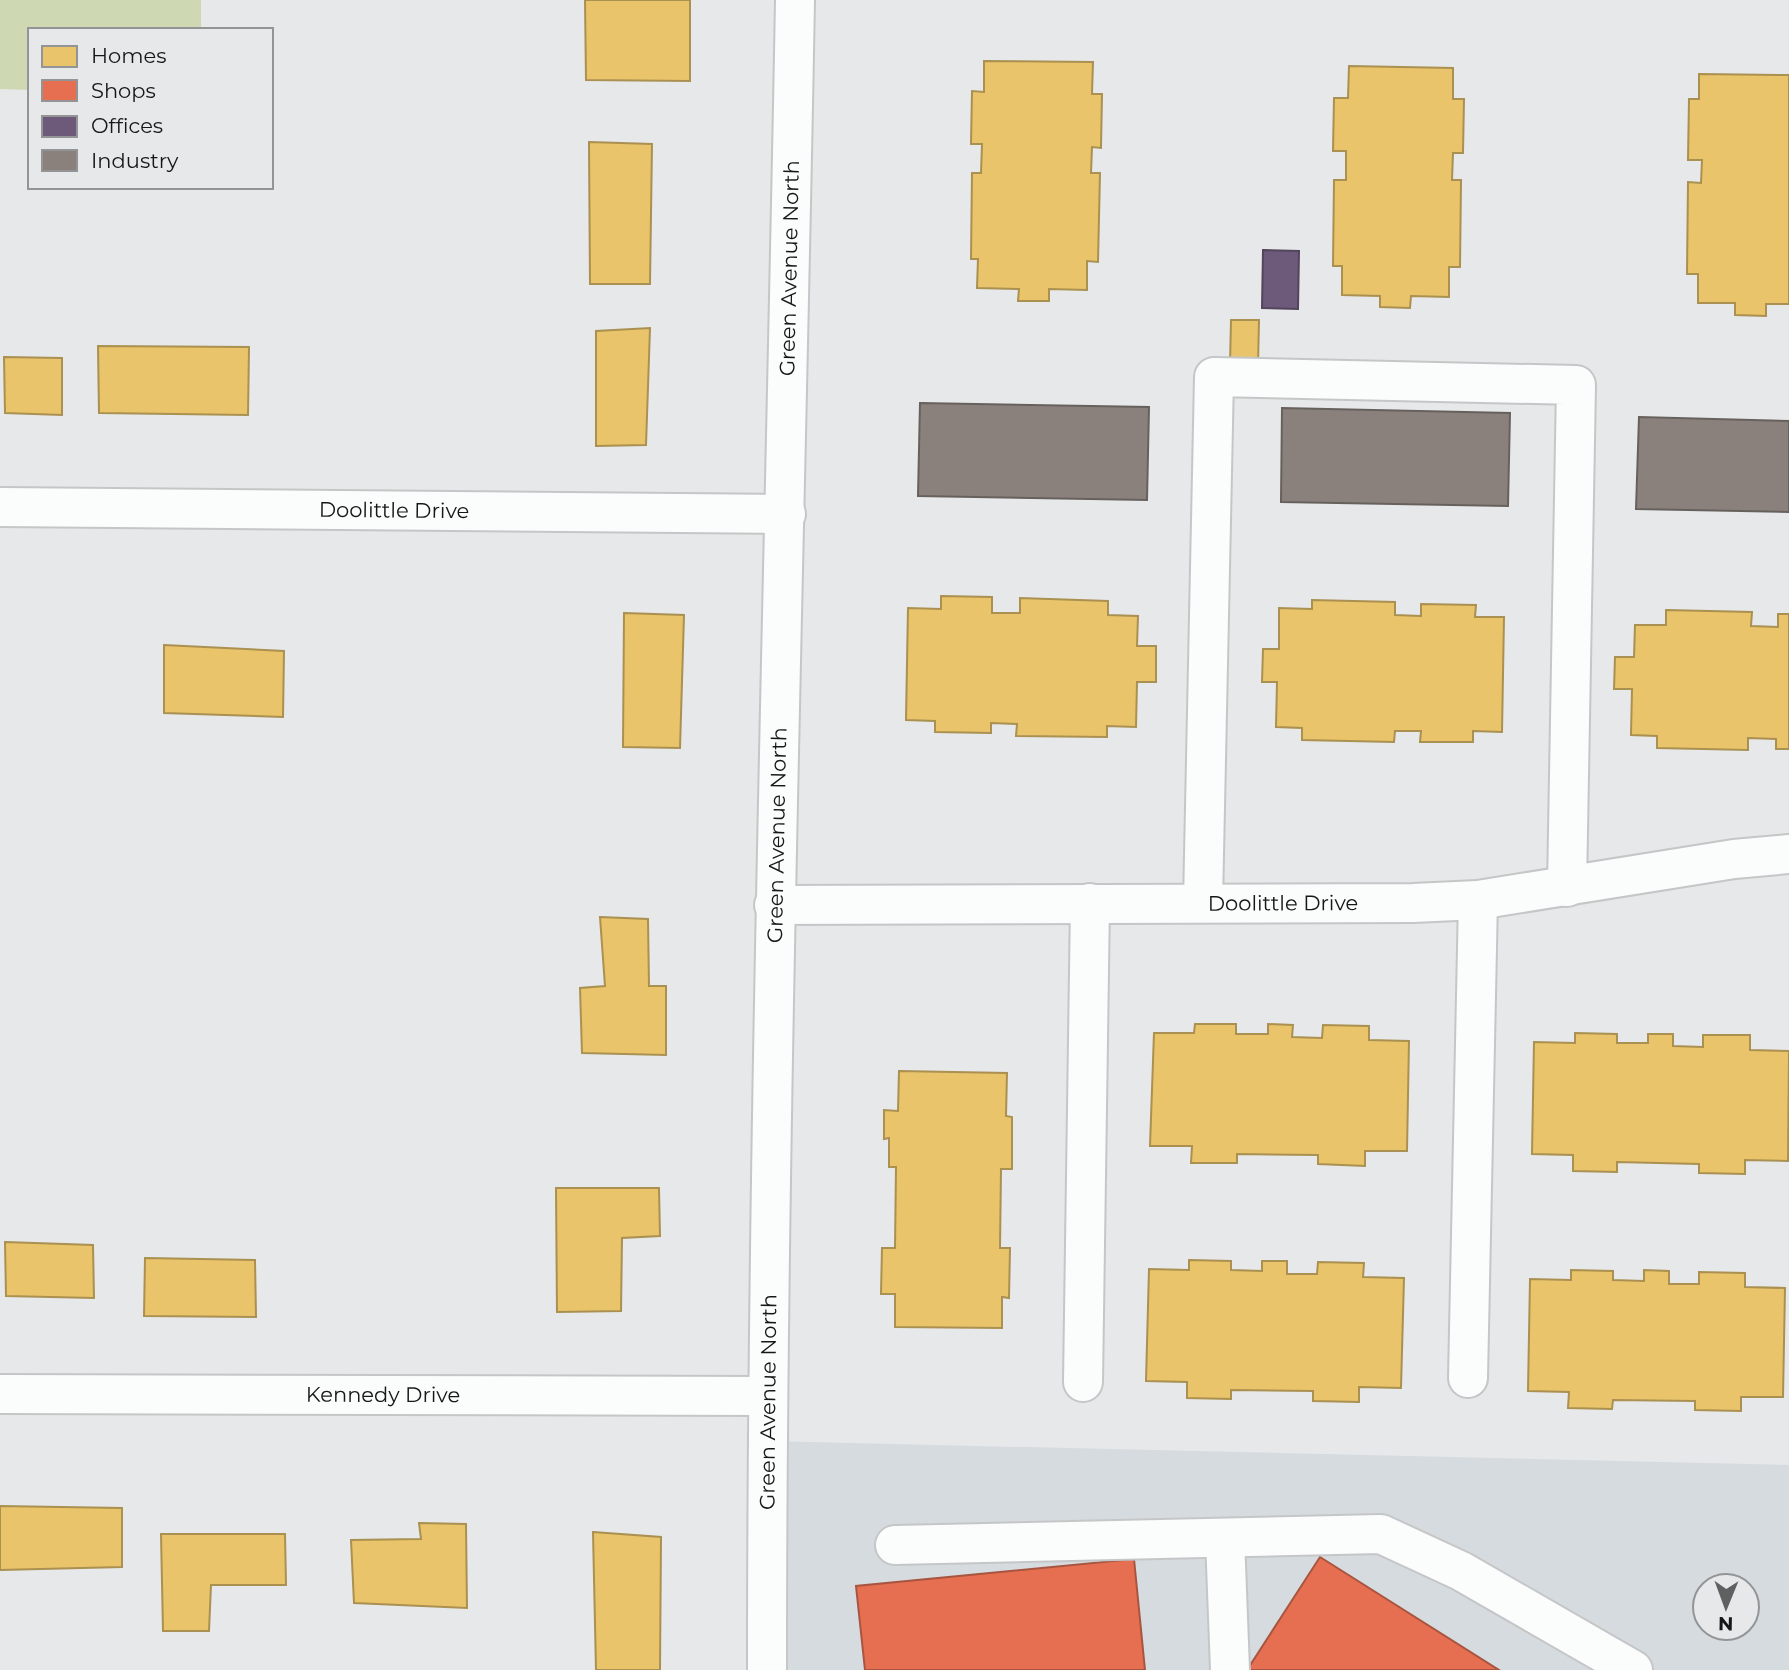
<svg xmlns="http://www.w3.org/2000/svg" width="1789" height="1670" viewBox="0 0 1789 1670" font-family="Montserrat,sans-serif">
  <style>
    .built { fill: #d6dbdf; fill-rule: evenodd }
    .green { fill: #ced9b3 }
    .homes { fill: #e9c46a; stroke: #aa9051; stroke-width: 2 }
    .shops { fill: #e76f51; stroke: #a85540; stroke-width: 2 }
    .offices { fill: #6d597a; stroke: #53455c; stroke-width: 2 }
    .industry { fill: #8a817c; stroke: #67615e; stroke-width: 2 }
    .lines { fill: none; stroke-linecap: round; stroke-linejoin: round }
    .minor-casing { stroke: #c5c6c7; stroke-width: 42 }
    .minor { stroke: #fbfcfc; stroke-width: 38 }
    .labels { text-anchor: middle; stroke-width: 7; stroke-linejoin: round; paint-order: stroke }
    .street-label { font-size: 21px; fill: #161717; stroke: #e6e8ea }
  </style>
  <rect width="100%" height="100%" fill="#e7e8e9"/>
  <path class="built" d="M767 1441 1789 1465V1670H767ZM1705 1586H1747V1628H1705Z"/>
  <path class="green" d="M0 0H201V30H30V90L0 89Z"/>
  <path class="homes" d="M585 0H690V81L586 80Z
    M984 61 1093 62 1092 94H1102L1101 148 1092 147 1091 173H1100L1098 262 1087 261V290L1049 289V301H1018L1019 289 977 288 978 259H971L972 173H981L982 144H971L972 91 984 92Z
    M1349 66 1453 68V99H1464L1463 153H1453L1452 180H1461L1460 267H1449V297L1411 296 1410 308 1380 307V296L1342 295V266H1333L1334 180H1346V151H1333L1334 98H1348Z
    M1699 74 1789 75V304H1766V316L1735 315V303H1698V274H1687L1688 182 1701 183 1702 160H1688L1689 99H1699Z
    M589 142 652 144 650 284H590Z
    M1231 320H1259L1258 365H1230Z
    M650 328 646 445 596 446V331Z
    M98 346 249 347 248 415 99 413Z
    M4 357 62 358V415L5 413Z
    M941 596 992 597V613H1020V598L1108 601V615L1138 616 1137 646H1156V682H1137L1136 727 1107 726V737L1016 736 1017 724 991 723V733L935 732V721L906 720 908 608 941 609Z
    M1312 600 1395 602V615L1421 616V604L1476 605 1475 617H1504L1502 732 1473 731V742H1420L1421 731H1395L1394 742 1302 740V728L1276 727 1277 682H1262L1263 649H1279V608L1312 609Z
    M1666 610 1752 612 1751 626 1778 627V614H1789V749H1776V739L1748 738V750L1657 748V736L1631 735 1632 689H1614L1615 657H1634L1635 625H1666Z
    M624 613 684 615 680 748 623 747Z
    M164 645 284 651 283 717 164 713Z
    M600 917 648 919 649 986H666V1055L582 1053 580 988 605 986Z
    M1195 1024H1236V1034H1268V1024L1293 1025 1292 1037 1322 1038 1323 1025 1369 1026V1040L1409 1041 1407 1151H1365V1166L1318 1164V1155L1237 1154V1163H1191L1192 1146H1150L1154 1033H1194Z
    M1575 1033 1617 1034V1043H1648V1034H1673V1046L1703 1047V1035H1750V1050L1789 1051 1788 1161 1745 1160V1174L1699 1173V1164L1617 1162V1172L1573 1171V1155L1532 1154 1534 1042 1575 1043Z
    M899 1071 1007 1073 1006 1116 1012 1117V1169H1001L1000 1248H1010L1009 1298 1002 1297V1328L895 1327V1294H881L882 1248H895L896 1167H889V1138L884 1139V1110L898 1111Z
    M556 1188H659L660 1236 622 1238 621 1311 557 1312Z
    M5 1242 93 1245 94 1298 6 1296Z
    M145 1258 255 1260 256 1317 144 1316Z
    M1189 1260 1231 1261V1270L1262 1271V1261H1287V1274H1317L1318 1262 1364 1263 1363 1277 1404 1278 1401 1388 1359 1387V1402L1313 1401V1391L1231 1390V1399L1187 1398V1382L1146 1381 1149 1269 1189 1270Z
    M1571 1270 1613 1271V1280L1644 1281V1270L1669 1271V1284H1699V1272L1745 1273V1287L1785 1288 1783 1397H1741V1411L1695 1410V1401L1613 1400 1612 1409 1568 1408 1569 1392 1528 1391 1530 1279 1571 1280Z
    M0 1506 122 1508V1567L0 1570Z
    M419 1523 466 1524 467 1608 354 1603 351 1540 421 1539Z
    M593 1532 661 1537 660 1670H596Z
    M161 1534H285L286 1585H211L209 1631H163Z"/>
  <path class="shops" d="M1320 1557 1499 1670H1247Z
    M1134 1559 1145 1670H865L856 1586Z"/>
  <path class="offices" d="M1263 250 1299 251 1298 309 1262 308Z"/>
  <path class="industry" d="M920 403 1149 407 1147 500 918 496Z
    M1282 408 1510 413 1508 506 1281 502Z
    M1639 417 1789 421V512L1636 509Z"/>
  <g class="lines">
    <defs>
      <g id="minor">
        <path id="s1" d="M0 507 786 514"/>
        <path d="M1203 903 1214 377 1576 385 1567 887"/>
        <path id="s2" d="M774 905 1413 903 1478 900 1734 859 1789 854"/>
        <path d="M1468 1378 1478 900"/>
        <path d="M1083 1382 1090 903"/>
        <path id="s3" d="M0 1394 767 1396"/>
        <path d="M1225 1538 1230 1670"/>
        <path d="M895 1545 1381 1534 1461 1571 1633 1670"/>
        <path id="s4" d="M767 1670C767 1113 785 557 795 0"/>
      </g>
    </defs>
    <use href="#minor" class="minor-casing"/>
    <use href="#minor" class="minor"/>
  </g>
  <g class="labels">
    <g class="street-label">
      <text dy="7" stroke="none"><textPath href="#s4" startOffset="1402">Green Avenue North</textPath></text>
      <text dy="7" stroke="none"><textPath href="#s1" startOffset="394">Doolittle Drive</textPath></text>
      <text dy="7" stroke="none"><textPath href="#s4" startOffset="835">Green Avenue North</textPath></text>
      <text dy="7" stroke="none"><textPath href="#s2" startOffset="509">Doolittle Drive</textPath></text>
      <text dy="7" stroke="none"><textPath href="#s3" startOffset="383">Kennedy Drive</textPath></text>
      <text dy="7" stroke="none"><textPath href="#s4" startOffset="268">Green Avenue North</textPath></text>
    </g>
  </g>
  <rect x="28" y="28" width="245" height="161" fill="#e6e8ea" stroke="#939496" stroke-width="2"/>
  <rect x="42" y="46" width="35" height="21" fill="#e9c46a" stroke="#939496" stroke-width="2"/>
  <text x="91" y="63" font-size="21" fill="#161717">Homes</text>
  <rect x="42" y="80" width="35" height="21" fill="#e76f51" stroke="#939496" stroke-width="2"/>
  <text x="91" y="98" font-size="21" fill="#161717">Shops</text>
  <rect x="42" y="116" width="35" height="21" fill="#6d597a" stroke="#939496" stroke-width="2"/>
  <text x="91" y="133" font-size="21" fill="#161717">Offices</text>
  <rect x="42" y="150" width="35" height="21" fill="#8a817c" stroke="#939496" stroke-width="2"/>
  <text x="91" y="168" font-size="21" fill="#161717">Industry</text>
  <g transform="translate(1726 1607) rotate(181)"><circle r="33" fill="#e6e8ea" stroke="#939496" stroke-width="2"/>
  <path d="M0-5L12 26L0 18L-12 26Z" fill="#5f6060"/>
  <text y="-10" font-size="19" font-weight="bold" text-anchor="middle" fill="#161717">N</text>
  </g>
</svg>
